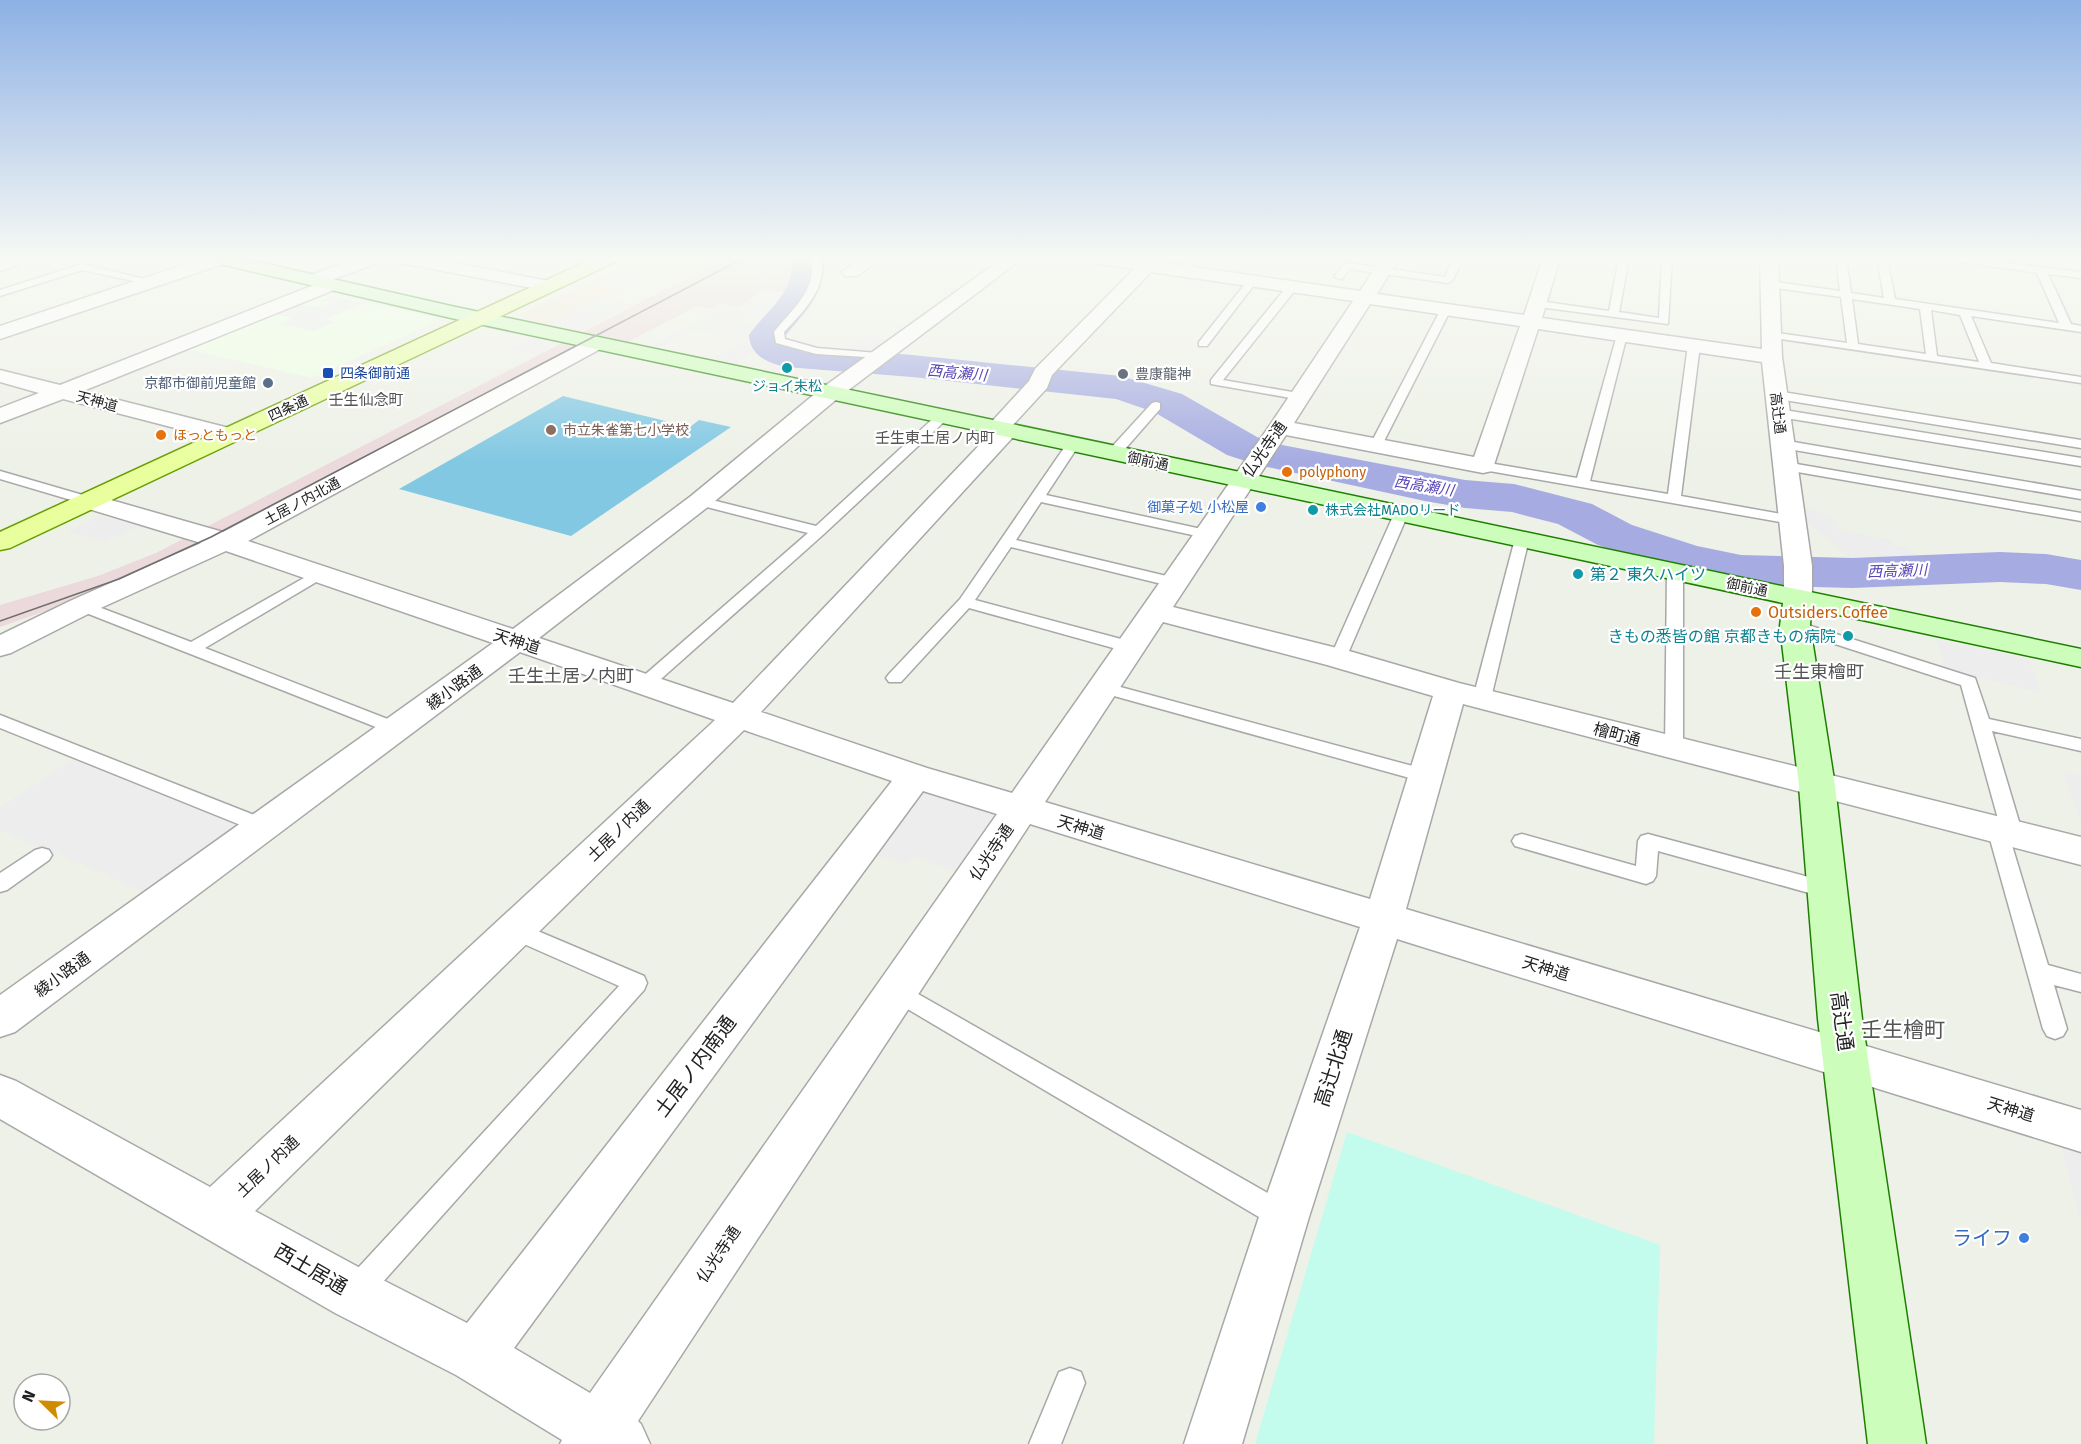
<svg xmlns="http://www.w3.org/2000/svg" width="2081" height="1444" viewBox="0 0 2081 1444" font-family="'Fira Sans','Noto Sans JP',sans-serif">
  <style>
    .commercial { fill: #f2ead6 }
    .industrial { fill: #ebd9db }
    .education { fill: #ecffe2 }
    .park { fill: #c3fced }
    .pitch { fill: #82c8e3 }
    .parking { fill: #ededed }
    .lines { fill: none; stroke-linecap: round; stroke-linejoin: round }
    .river { fill: #a6ace1; fill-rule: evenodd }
    .lane-casing { stroke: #a8a8a8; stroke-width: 3 }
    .street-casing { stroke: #a8a8a8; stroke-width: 3 }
    .secondary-casing { stroke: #1d7f00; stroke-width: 3 }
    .primary-casing { stroke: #699d00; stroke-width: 3 }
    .lane { fill: #fff; fill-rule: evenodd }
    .street { fill: #fff; fill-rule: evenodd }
    .secondary { fill: #cdfdba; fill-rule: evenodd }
    .primary { fill: #e9ff9e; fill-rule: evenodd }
    .tram { stroke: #6f6f6f; stroke-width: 1.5 }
    .culture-dot { fill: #0f9aa8; stroke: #fff; stroke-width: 2 }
    .transit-dot { fill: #1a4fb4; stroke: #fff; stroke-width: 2 }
    .worship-dot { fill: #6b7280; stroke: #fff; stroke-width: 2 }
    .service-dot { fill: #5c6f8a; stroke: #fff; stroke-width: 2 }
    .education-dot { fill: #8d6e63; stroke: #fff; stroke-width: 2 }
    .food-dot { fill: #e8710a; stroke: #fff; stroke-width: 2 }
    .shop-dot { fill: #3f7fe0; stroke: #fff; stroke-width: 2 }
    .labels { text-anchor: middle; stroke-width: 4.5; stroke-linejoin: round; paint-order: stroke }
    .far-transit-label { font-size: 14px; fill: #164399; stroke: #fff; text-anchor: start }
    .far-worship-label { font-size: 14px; fill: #5b616d; stroke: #fff; text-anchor: start }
    .far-service-label { font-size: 14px; fill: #4e5e75; stroke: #fff; text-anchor: end }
    .far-culture-label { font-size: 14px; fill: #0d838f; stroke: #fff }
    .far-street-label { font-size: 14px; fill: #212121; stroke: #fff }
    .far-education-label { font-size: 14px; fill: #785e54; stroke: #fff; text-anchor: start }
    .far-food-label { font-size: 14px; fill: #c56008; stroke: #fff; text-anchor: start }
    .far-shop-label { font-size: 14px; fill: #366cbe; stroke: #fff; text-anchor: end }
    .far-water-label { font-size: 15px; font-style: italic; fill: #5947b6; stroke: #fff }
    .far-neighbourhood-label { font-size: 15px; fill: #545454; stroke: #fff }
    .street-label { font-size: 16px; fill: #212121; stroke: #fff }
    .culture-label { font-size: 16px; fill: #0d838f; stroke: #fff; text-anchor: start }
    .food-label { font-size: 16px; fill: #c56008; stroke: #fff; text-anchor: start }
    .neighbourhood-label { font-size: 18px; fill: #545454; stroke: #fff }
    .near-street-label { font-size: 20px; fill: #212121; stroke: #fff }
    .near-shop-label { font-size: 20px; fill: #366cbe; stroke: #fff; text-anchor: end }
    .near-neighbourhood-label { font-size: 21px; fill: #545454; stroke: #fff }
  </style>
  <rect width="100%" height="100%" fill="#eef1e7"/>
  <path class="commercial" d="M637 258H725L685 279 619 267Z
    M618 268 660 275 610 301 632 305 579 332 523 320 520 314Z"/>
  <path class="industrial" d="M726 258H796L801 264 800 274 794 294 764 289 740 307 721 304 711 309 697 306 628 342 603 336 235 531 94 594 0 627V605L98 576 156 553Z"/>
  <path class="education" d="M328 293 434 317 433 323 312 378 182 348 319 294Z"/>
  <path class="park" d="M1347 1132 1660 1245 1654 1444H1255Z"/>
  <path class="pitch" d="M563 396 690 427 699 420 731 427 571 536 399 489Z"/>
  <path class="parking" d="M135 258H168L123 273 103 269Z
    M84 269 144 282 116 291 76 282 83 278 65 274Z
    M618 269 657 276 607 301 629 306 580 330 546 324 616 290 601 286 613 280 600 278Z
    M764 290 793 293 768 320 751 317 745 321 765 325 751 341 692 330 659 347 651 346 709 314 690 310 697 307 711 309 721 304 740 308Z
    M330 296 365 303 326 319 335 322 313 331 279 324 293 318 274 314 300 304 317 307 330 302 322 300Z
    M867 336 894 341 871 354 840 352Z
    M532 338 557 343 535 354 509 349Z
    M743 341 755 344 759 348 733 364 711 360Z
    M1801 505 1832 517 1837 530 1891 540 1894 545 1905 547 1920 557 1853 561 1804 519Z
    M101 516 138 526 105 542 68 531Z
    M1937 640 2028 659 2042 693 1945 669Z
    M73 760 238 825 245 828 152 896 59 854 0 831V807Z
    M2062 771 2081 776V822Z
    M921 784 1000 812 958 871 913 856 906 864 868 852Z
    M2059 1138 2081 1145V1217L2079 1216Z"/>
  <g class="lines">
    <path class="river" d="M792 258H824C827 292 805 312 785 336L786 341 792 345 912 355 1121 376 1182 394 1257 437 1282 445 1465 480 1514 484 1592 504 1632 525 1697 546 1741 555 1852 558 2000 552 2046 554 2081 560V590L2046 584 2000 582 1852 588 1741 585 1668 570 1598 545 1558 524 1512 512 1465 508 1425 501 1258 465 1227 455 1154 412 1116 399 912 377 786 367C768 363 750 356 749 335 768 308 794 295 792 258Z"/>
    <defs>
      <path id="lane" d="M20 258H35L0 271V265Z
        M443 258H456L438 267 430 265Z
        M811 258H821C828 288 803 312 784 332L785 339 817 348 878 353 882 354V358L816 354 776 343 774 332C791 310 818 290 811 258Z
        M1188 258H1198L1185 273H1179L1177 271Z
        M1454 258H1463L1453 280 1448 283 1349 269 1342 279 1334 277 1344 264 1347 263 1445 277Z
        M1619 258H1629L1619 312 1659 318 1662 258H1672L1668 324 1539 307 1534 304 1539 301 1609 311Z
        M1836 258H1846L1851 293 1884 298 1877 258H1887L1895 299 2059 323 2037 273 1935 258H1967L2081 272V278L2048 274 2071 324 2081 326V332L1971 316 1991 363 2081 377V383L1767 337 1766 335 1771 332 1847 343 1841 297 1769 287 1764 284 1769 281 1840 291ZM1852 299 1920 309 1926 354 1858 344ZM1931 310 1960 315 1979 362 1937 356Z
        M82 264 157 282 152 285 82 270 0 296V290Z
        M1249 279 1257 281 1207 346H1199V342Z
        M1292 284 1296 285V289L1223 380 1298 393 1304 397 1302 400 1211 384V380L1288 285Z
        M1446 306 1451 309 1382 445 1381 448H1371L1370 445 1441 309Z
        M1622 332 1627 335 1590 481 1668 494 1688 345 1694 342 1700 345 1681 496 1792 516 1799 520 1797 523 1792 524 1478 469 1476 466 1478 463 1483 462 1577 478 1617 335Z
        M1776 391 2081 440V448L1772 398 1770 395Z
        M1156 402 1160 403V409L1119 456H1109L1107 453 1109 450 1152 403Z
        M1778 409 2081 458V466L1774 416 1772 413Z
        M942 413 948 417 946 420 824 534 652 687H640L637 683 640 679 808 533 695 504 693 501 695 498 700 497 816 526 938 414Z
        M1782 440 2081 491V499L1777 447 1776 444 1777 441Z
        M1073 441 1079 445 1046 495 1206 530 1213 534 1206 538 1041 502 1016 540 1179 579 1182 582 1174 587 1011 547 975 600 1136 643 1138 647 1136 651H1124L969 608 901 682H889L886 678 889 674 960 599 1068 442Z
        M1785 462 2081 513V521L1780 469 1778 466Z
        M0 471 93 498 95 501 88 505 0 479Z
        M1401 510 1408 514 1346 658 1338 663 1332 662 1330 658 1394 514Z
        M1522 535 1529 539 1491 698 1488 702H1476L1473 698 1515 539Z
        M1675 566 1683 571V749L1681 753H1667L1665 749 1667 571Z
        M318 570 323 572 326 575 323 578 205 648 403 725 406 729 403 733H391L76 609 74 606 82 601 88 603 191 642Z
        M1795 621 1975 678 1989 719 2081 739V751L1992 731 2023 835 2020 840 2011 842 2048 965 2081 974V992L2054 985 2067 1029 2063 1036 2055 1039 2047 1036 2043 1029 1988 832 1991 827 2000 826 1961 685 1789 629 1787 626Z
        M1102 682 1431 771 1434 776 1431 781 1424 782 1096 691 1093 687 1096 683Z
        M0 715 272 822 275 827 272 832 265 834 258 832 0 728Z
        M1522 834 1636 866 1638 841 1641 836 1648 834 1827 882 1834 884 1838 890 1834 896 1827 898 1658 851 1656 876 1653 881 1646 884 1515 846 1512 841 1515 836Z
        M42 848 49 850 52 855 49 860 7 890 0 892V873L35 850Z
        M514 921 644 976 647 983 644 990 365 1302 355 1306 345 1302 341 1292 345 1282 619 986 506 936 503 930 506 924Z
        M897 982 1294 1208 1298 1217 1294 1226 1284 1230 1274 1226 889 998 886 991 889 984Z
        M1070 1368 1081 1372 1085 1383 1061 1444H1029L1059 1372Z"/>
      <path id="street" d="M204 258 229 259 226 263 0 339V326Z
        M357 258H382L380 262 334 279 342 284 339 288 83 391 237 430 241 435 237 440 229 442 63 399 0 423V408L39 393 0 382V370L60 385 314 285 306 280 309 276Z
        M393 258H431L548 281 554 282 557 286 554 290 548 291 401 263Z
        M861 258H882L857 276H845L842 272Z
        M1003 258H1023L838 398 709 506 539 638 733 703 990 434 985 429 1029 381 1035 369 1134 269 1094 263 1086 258H1163L1160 262 1360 291 1382 258H1399L1377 294 1524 315 1543 258H1560L1542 318 1762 349 1760 258H1778L1782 357 1812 566V597L1808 603 1798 606 1788 603 1784 597V566L1762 362 1538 329 1492 471 1483 473 1286 435 1173 607 1349 651 1459 683 2081 837V865L1463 704 1406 909 2081 1110V1152L1397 939 1309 1217 1242 1444H1184L1259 1217 1360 927 1030 824 638 1421 641 1424 650 1444H560L562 1440 456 1375 335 1313 0 1119V1075L16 1081 210 1187 715 720 520 652 15 1032 0 1037V995L493 643 226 551 92 612 11 653 0 656V635L72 600 201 543 79 506 75 501 79 496 88 493 97 496 223 532 590 339H604L607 343 604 347 248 541 513 629 691 496 822 388ZM1151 272 1353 301 1270 425 1012 793 927 768 761 712 1014 436 1018 431 1012 426 1047 388 1052 375ZM1370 304 1520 326 1474 457 1294 423ZM1163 622 1327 665 1433 696 1370 899 1045 802ZM744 730 892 781 467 1323 373 1275 255 1211ZM923 791 997 814 590 1393 514 1348Z"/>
      <path id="secondary" d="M208 258H241L451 306 2081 649V667L1811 609 1810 626 1835 786 1862 1019 1926 1444H1868L1818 1019 1799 786 1780 626 1783 603 451 318 216 263Z"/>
      <path id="primary" d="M594 258H617L615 262 10 548 0 550V532Z"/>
    </defs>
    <use href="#lane" class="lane-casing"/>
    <use href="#street" class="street-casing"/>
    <use href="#secondary" class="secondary-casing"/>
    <use href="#primary" class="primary-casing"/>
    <use href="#lane" class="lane"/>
    <use href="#street" class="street"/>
    <use href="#secondary" class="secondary"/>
    <use href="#primary" class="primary"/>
    <path class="tram" d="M0 621 119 579 211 537 744 258"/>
  </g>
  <linearGradient id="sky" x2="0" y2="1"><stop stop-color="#8db1e5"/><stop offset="0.56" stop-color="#f7f9f4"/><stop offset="1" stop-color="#f7f9f4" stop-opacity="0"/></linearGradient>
  <rect width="2081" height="461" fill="url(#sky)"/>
  <g class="culture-dot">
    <circle cx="787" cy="368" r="6"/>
    <circle cx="1313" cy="510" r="6"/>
    <circle cx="1578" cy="574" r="6"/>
    <circle cx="1848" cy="636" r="6"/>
  </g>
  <rect class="transit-dot" x="322" y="367" width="12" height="12" rx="3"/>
  <circle class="worship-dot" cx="1123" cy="374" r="6"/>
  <circle class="service-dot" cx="268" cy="383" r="6"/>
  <circle class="education-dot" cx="551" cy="430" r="6"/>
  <g class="food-dot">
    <circle cx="161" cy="435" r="6"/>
    <circle cx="1287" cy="472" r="6"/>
    <circle cx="1756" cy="612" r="6"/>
  </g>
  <g class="shop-dot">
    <circle cx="1261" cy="507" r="6"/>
    <circle cx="2024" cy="1238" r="6"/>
  </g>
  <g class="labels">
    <g class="far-transit-label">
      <text x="340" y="378">四条御前通</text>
    </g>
    <g class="far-worship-label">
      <text x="1135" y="379">豊康龍神</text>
    </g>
    <g class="far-service-label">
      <text x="256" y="388">京都市御前児童館</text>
    </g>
    <g class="far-culture-label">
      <text x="787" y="391">ジョイ未松</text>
      <text x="1325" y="515" text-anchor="start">株式会社MADOリード</text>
    </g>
    <g class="far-street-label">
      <text transform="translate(97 401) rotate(15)" y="5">天神道</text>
      <text transform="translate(288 408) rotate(-25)" y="5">四条通</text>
      <text transform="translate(1778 413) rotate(83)" y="5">高辻通</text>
      <text transform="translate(1148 461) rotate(12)" y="5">御前通</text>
      <text transform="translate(302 501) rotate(-28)" y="5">土居ノ内北通</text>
      <text transform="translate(1747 587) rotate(12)" y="5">御前通</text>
    </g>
    <g class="far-education-label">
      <text x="563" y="435">市立朱雀第七小学校</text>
    </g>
    <g class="far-food-label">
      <text x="173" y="440">ほっともっと</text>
      <text x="1299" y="477">polyphony</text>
    </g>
    <g class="far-shop-label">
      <text x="1249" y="512">御菓子処 小松屋</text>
    </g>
    <g class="far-water-label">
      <text transform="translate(957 373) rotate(5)" y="5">西高瀬川</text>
      <text transform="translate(1424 486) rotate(9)" y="5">西高瀬川</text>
      <text transform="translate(1897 571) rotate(-2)" y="5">西高瀬川</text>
    </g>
    <g class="far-neighbourhood-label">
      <text x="366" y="405">壬生仙念町</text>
      <text x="935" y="443">壬生東土居ノ内町</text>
    </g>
    <g class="street-label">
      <text transform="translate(1264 449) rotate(-55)" y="6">仏光寺通</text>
      <text transform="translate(517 641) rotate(18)" y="6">天神道</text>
      <text transform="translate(454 687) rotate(-36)" y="6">綾小路通</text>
      <text transform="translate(1617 734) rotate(15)" y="6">檜町通</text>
      <text transform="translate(1081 827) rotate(17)" y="6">天神道</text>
      <text transform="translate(618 830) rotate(-44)" y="6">土居ノ内通</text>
      <text transform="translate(991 852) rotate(-56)" y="6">仏光寺通</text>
      <text transform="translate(1546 968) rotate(17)" y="6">天神道</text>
      <text transform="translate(62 974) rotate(-36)" y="6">綾小路通</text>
      <text transform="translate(2011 1109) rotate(17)" y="6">天神道</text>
      <text transform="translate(267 1166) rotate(-44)" y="6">土居ノ内通</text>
      <text transform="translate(718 1254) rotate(-56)" y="6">仏光寺通</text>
    </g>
    <g class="culture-label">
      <text x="1590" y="580">第２ 東久ハイツ</text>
      <text x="1836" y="642" text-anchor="end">きもの悉皆の館 京都きもの病院</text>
    </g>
    <g class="food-label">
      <text x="1768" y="618">Outsiders Coffee</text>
    </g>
    <g class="neighbourhood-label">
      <text x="1819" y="678">壬生東檜町</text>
      <text x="571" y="682">壬生土居ノ内町</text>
    </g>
    <g class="near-street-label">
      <text transform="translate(1842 1021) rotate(82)" y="7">高辻通</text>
      <text transform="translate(695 1066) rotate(-53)" y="7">土居ノ内南通</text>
      <text transform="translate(1333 1068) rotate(-72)" y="7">高辻北通</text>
      <text transform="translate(311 1269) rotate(30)" y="7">西土居通</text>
    </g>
    <g class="near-shop-label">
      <text x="2012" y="1245">ライフ</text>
    </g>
    <g class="near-neighbourhood-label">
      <text x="1903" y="1037">壬生檜町</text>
    </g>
  </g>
  <g transform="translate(42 1402) rotate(294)"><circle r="28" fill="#ffffff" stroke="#a6a6a6" stroke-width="1.5"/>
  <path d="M0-4.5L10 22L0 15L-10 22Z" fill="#d18b00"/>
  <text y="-9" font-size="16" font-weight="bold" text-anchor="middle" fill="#212121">N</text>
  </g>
</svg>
